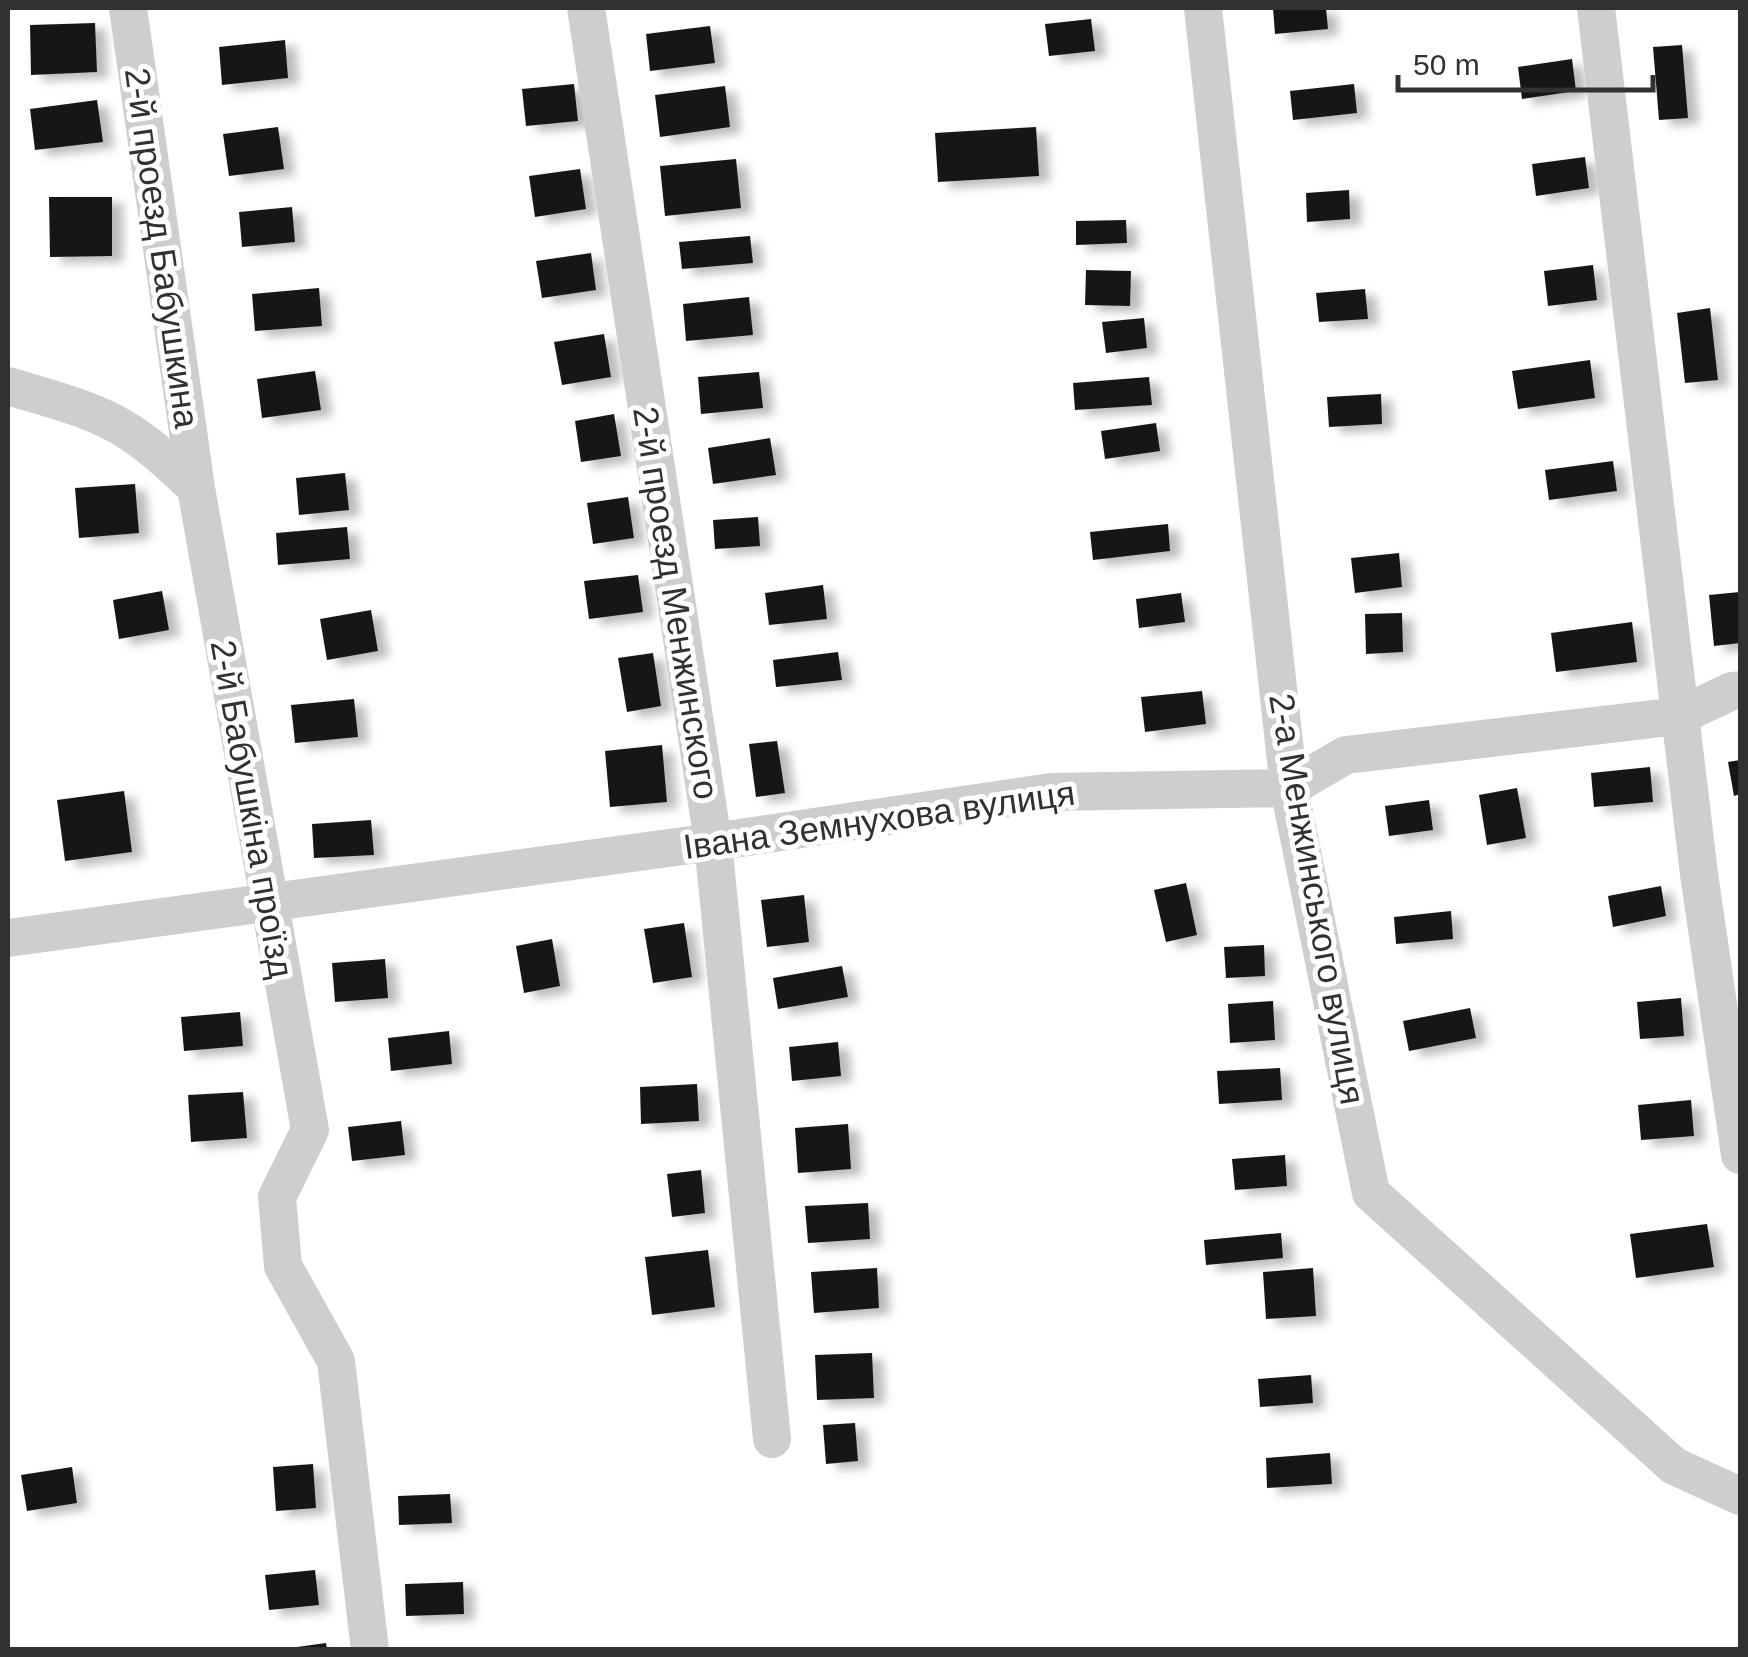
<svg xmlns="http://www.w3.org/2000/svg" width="1748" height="1657" viewBox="0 0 1748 1657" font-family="Helvetica,sans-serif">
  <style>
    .building { fill: #181818; filter: url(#shadow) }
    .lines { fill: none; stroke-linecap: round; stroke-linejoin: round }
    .street { stroke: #cecece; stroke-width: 38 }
    .labels { text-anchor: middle; stroke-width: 10; stroke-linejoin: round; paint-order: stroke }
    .street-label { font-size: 35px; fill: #313131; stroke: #fff }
  </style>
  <defs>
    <filter id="shadow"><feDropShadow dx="11" dy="6" stdDeviation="5" flood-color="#0004"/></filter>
  </defs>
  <rect width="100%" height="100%" fill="#fff"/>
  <path class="building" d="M1273 8H1326L1328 29 1275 34Z
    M1091 19 1095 51 1049 56 1045 24Z
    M95 23 97 72 31 75 30 25Z
    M710 26 715 63 650 71 646 34Z
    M285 40 288 78 222 85 219 47Z
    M1682 45 1688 118 1659 120 1653 47Z
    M1572 59 1576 91 1522 99 1518 67Z
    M574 84 578 121 526 126 522 89Z
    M1354 84 1357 113 1293 120 1290 91Z
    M725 86 730 127 660 137 655 95Z
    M97 100 103 142 35 150 30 109Z
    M278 127 284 169 229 176 223 134Z
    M1036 127 1039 176 938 182 935 133Z
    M1585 157 1589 188 1536 196 1532 164Z
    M736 159 741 208 665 216 660 166Z
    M580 169 586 209 535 217 529 176Z
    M1349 190 1350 219 1307 222 1306 193Z
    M49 197H112V256L50 257Z
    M292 207 295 242 242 247 239 212Z
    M1126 220 1127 243 1076 245V221Z
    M750 236 753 263 682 269 679 242Z
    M591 253 596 290 542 298 536 261Z
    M1593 265 1597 300 1548 306 1544 271Z
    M1086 270 1131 271 1130 306 1085 305Z
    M319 288 322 326 255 331 252 294Z
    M1365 289 1368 319 1319 322 1316 293Z
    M749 297 753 335 686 341 683 304Z
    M1710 308 1718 380 1685 383 1677 313Z
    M1144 318 1147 348 1106 353 1102 322Z
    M604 334 611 377 562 385 554 342Z
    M1590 360 1595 398 1518 409 1512 371Z
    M315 371 321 410 262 418 257 379Z
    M759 372 763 408 701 414 698 377Z
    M1149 377 1152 405 1075 410 1073 383Z
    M1381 394 1382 424 1329 427 1327 397Z
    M614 414 621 456 581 462 575 421Z
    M1156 423 1160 451 1105 459 1101 431Z
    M770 438 776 475 713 484 708 448Z
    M1613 461 1617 491 1549 500 1545 470Z
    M345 473 349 510 299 515 296 478Z
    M135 484 139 533 79 538 75 488Z
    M628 497 634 538 593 544 587 503Z
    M758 517 760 546 715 549 713 520Z
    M1168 524 1170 551 1093 560 1090 532Z
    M347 527 350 559 278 565 276 533Z
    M1399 553 1402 587 1355 593 1351 558Z
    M638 575 643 612 589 619 584 581Z
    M823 585 827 619 769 625 765 593Z
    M162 591 169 630 119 639 113 600Z
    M1740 592V643L1714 646 1709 595Z
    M1181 593 1185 622 1139 628 1136 599Z
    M371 610 378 651 327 660 320 619Z
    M1402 613 1403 652 1366 654 1365 614Z
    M1632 622 1637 662 1556 672 1551 633Z
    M838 652 842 680 776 687 773 660Z
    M653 653 661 706 627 712 618 658Z
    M1202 691 1206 724 1145 732 1141 697Z
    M354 699 358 737 295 743 291 705Z
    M777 741 785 793 756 797 749 744Z
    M662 745 667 802 610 807 605 751Z
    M1740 760V794L1734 796 1728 762Z
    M1650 767 1653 802 1594 807 1591 773Z
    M1517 788 1526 838 1487 845 1479 795Z
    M124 791 132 852 65 861 57 800Z
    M1429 800 1433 830 1389 836 1385 806Z
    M371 820 374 855 314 858 312 824Z
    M1186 883 1197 935 1166 942 1154 890Z
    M1661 886 1666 916 1613 927 1608 896Z
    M804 895 809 942 767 947 761 900Z
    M1451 911 1453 939 1396 944 1394 917Z
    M684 923 692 977 653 983 644 929Z
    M552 939 560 986 524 993 516 946Z
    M1264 945 1265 976 1226 978 1224 947Z
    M385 959 388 998 335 1002 332 963Z
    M842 966 848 997 778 1009 773 978Z
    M1681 998 1684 1036 1640 1039 1637 1002Z
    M1273 1001 1275 1040 1230 1043 1228 1004Z
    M1470 1008 1476 1038 1409 1051 1403 1021Z
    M240 1012 243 1046 184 1051 181 1017Z
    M449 1031 452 1064 391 1071 388 1038Z
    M838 1042 841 1076 792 1081 789 1047Z
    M1280 1068 1282 1100 1219 1104 1217 1071Z
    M697 1084 699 1121 641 1124 640 1087Z
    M243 1092 247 1138 191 1142 188 1095Z
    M1691 1100 1694 1136 1641 1140 1638 1105Z
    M401 1121 405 1155 352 1161 348 1127Z
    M848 1124 851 1169 798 1173 795 1128Z
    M1285 1155 1287 1186 1235 1190 1232 1159Z
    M701 1170 705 1213 672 1217 667 1174Z
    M868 1203 870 1239 808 1243 805 1206Z
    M1707 1224 1714 1267 1636 1278 1630 1234Z
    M1281 1233 1283 1258 1206 1265 1204 1240Z
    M708 1250 715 1307 652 1315 645 1257Z
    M877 1268 879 1308 814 1313 811 1272Z
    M1313 1268 1316 1316 1266 1319 1263 1272Z
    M872 1353 874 1398 817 1400 815 1355Z
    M1311 1375 1313 1403 1260 1407 1258 1379Z
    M855 1423 858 1461 826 1464 823 1425Z
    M1330 1453 1332 1484 1267 1488 1266 1458Z
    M313 1464 316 1508 276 1511 273 1467Z
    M72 1467 77 1503 27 1511 21 1475Z
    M450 1494 452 1523 399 1525 398 1496Z
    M315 1570 319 1605 269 1610 265 1575Z
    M463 1582 464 1614 406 1616 405 1584Z
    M326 1643 327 1650H297V1647Z"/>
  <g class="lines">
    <path class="street" d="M128 8 196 488 310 1130 277 1197 283 1266 336 1361 370 1650
      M586 8 713 842 772 1439
      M1203 8 1289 788 1371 1193 1674 1466 1740 1496
      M1596 8 1699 874 1740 1155
      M8 386C48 398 95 409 131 433 155 449 175 468 196 488
      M8 938 713 842 1051 792 1289 788 1346 755 1679 716 1732 691 1740 690"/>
  </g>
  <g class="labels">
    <g class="street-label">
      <text transform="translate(162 248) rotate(82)" y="12">2-й проезд Бабушкина</text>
      <text transform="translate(676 603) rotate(81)" y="12">2-й проезд Менжинского</text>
      <text transform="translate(252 809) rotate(80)" y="12">2-й Бабушкіна проїзд</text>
      <text transform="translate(879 820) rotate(-8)" y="12">Івана Земнухова вулиця</text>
      <text transform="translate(1317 899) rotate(80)" y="12">2-а Менжинського вулиця</text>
    </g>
  </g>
  <rect width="1748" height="1657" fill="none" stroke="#313131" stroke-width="20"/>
  <path d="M1398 75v15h255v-15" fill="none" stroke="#313131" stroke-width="5"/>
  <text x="1413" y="75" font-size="30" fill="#313131" stroke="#ffffff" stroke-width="8" paint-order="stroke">50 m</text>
</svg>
